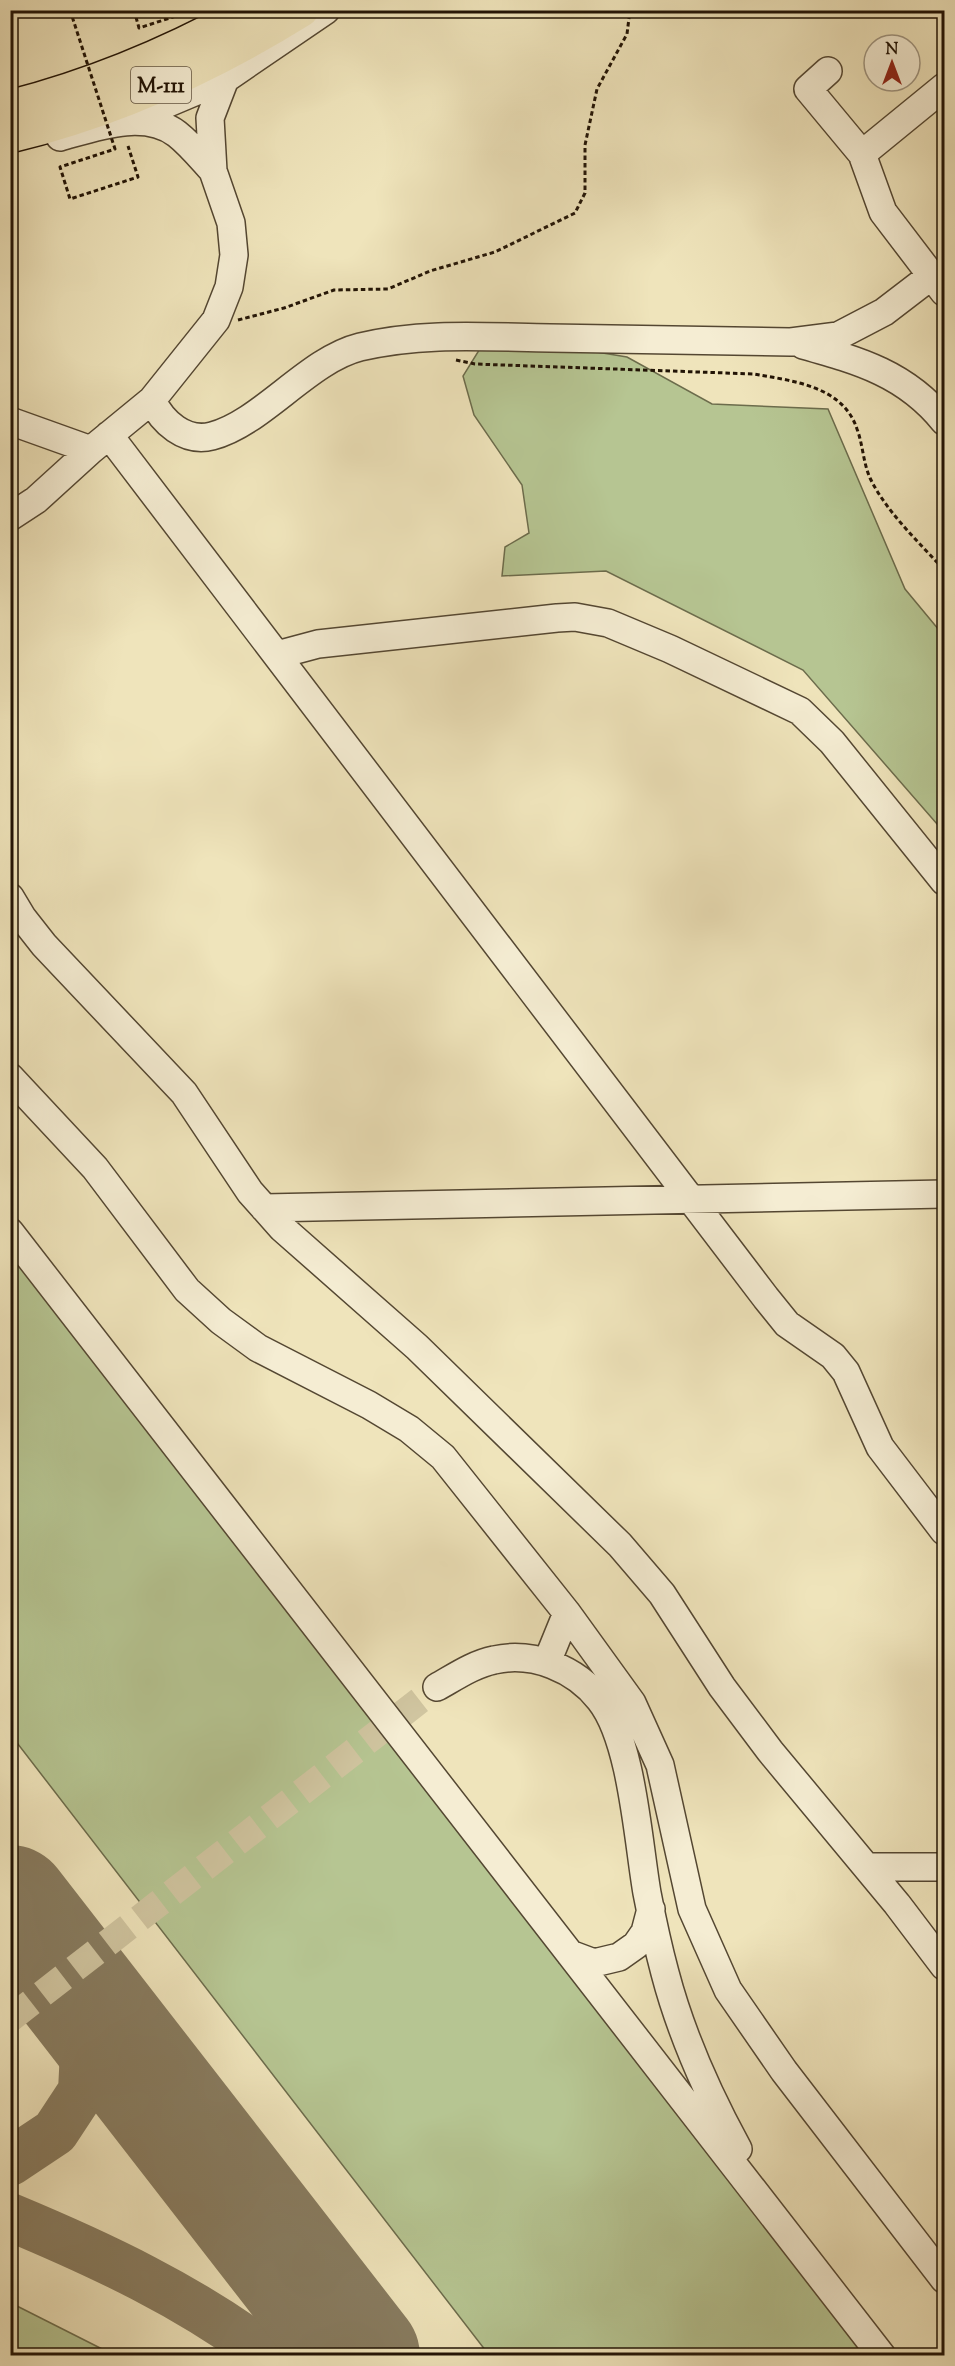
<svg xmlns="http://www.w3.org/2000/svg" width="955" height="2366" viewBox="0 0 955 2366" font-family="'Sorts Mill Goudy',serif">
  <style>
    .green { fill: #b6c592; stroke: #6c6c4c; stroke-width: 1.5 }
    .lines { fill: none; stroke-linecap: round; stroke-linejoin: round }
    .taxiway { stroke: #887c60; stroke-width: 48 }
    .runway { stroke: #887c60; stroke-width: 120 }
    .minor-tunnel { stroke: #d0c5a0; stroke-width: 27; stroke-dasharray: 27 14; stroke-linecap: butt }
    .minor-casing { stroke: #544732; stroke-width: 30 }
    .major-casing { stroke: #211305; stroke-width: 36 }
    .path { stroke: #211305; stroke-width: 3; stroke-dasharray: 4.5 3; stroke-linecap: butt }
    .minor { stroke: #f5edd3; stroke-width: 27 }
    .major { stroke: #efe4bb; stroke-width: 33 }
    .path-bridge { stroke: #211305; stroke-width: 3; stroke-dasharray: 4.5 3; stroke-linecap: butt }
    .labels { text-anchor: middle; stroke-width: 4.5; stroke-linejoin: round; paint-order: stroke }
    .shield { fill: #f5edd3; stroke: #615443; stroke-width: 1.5 }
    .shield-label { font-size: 21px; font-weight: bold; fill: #211305 }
  </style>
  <rect width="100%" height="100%" fill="#efe4bb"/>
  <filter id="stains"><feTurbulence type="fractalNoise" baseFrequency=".00333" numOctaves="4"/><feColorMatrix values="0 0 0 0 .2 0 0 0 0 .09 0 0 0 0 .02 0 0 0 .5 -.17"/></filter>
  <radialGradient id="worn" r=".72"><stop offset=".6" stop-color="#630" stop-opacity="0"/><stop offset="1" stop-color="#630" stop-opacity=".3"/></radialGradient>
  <path class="green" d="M542 343 627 357 712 404 828 409 905 589 944 636V832L803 670 606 571 502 576 505 547 529 533 522 485 474 415 463 376 481 347Z
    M10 1232 882 2355H489L11 1735Z
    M11 2303 114 2355H11Z"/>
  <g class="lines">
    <path class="taxiway" d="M10 2162 55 2132 82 2091 85 2033 77 1990
      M10 2217C99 2254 191 2297 268 2356"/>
    <path class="runway" d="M10 1905 360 2356"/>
    <path class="minor-tunnel" d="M10 2019 437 1687"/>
    <defs>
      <path id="minor" d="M326 10 225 79 210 118 213 171 231 223 234 255 229 287 216 320 152 400C162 422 185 443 212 436 262 423 308 360 360 347 423 332 486 337 550 338 630 339 710 340 791 342L838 336 884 312 931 276
        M828 71 808 89 862 154
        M944 87 862 154 883 212 944 292
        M128 120 225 79
        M60 137C96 127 144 109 177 134 191 145 202 159 213 171
        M803 345C860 361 906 374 944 421
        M10 421 91 450 152 400
        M109 435 766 1298 787 1324 833 1356 846 1372 880 1447 944 1531
        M10 517 36 500 91 450
        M277 655 318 644 557 618 575 617 608 623 670 649 800 711 832 742 944 881
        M10 897 22 917 44 945 184 1093 250 1192 282 1228 417 1347 620 1545 662 1594 722 1687 770 1751 897 1904 944 1966
        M10 1077 95 1168 187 1290 221 1321 258 1348 369 1405 409 1429 443 1457 567 1613 632 1703 660 1765 692 1909 728 1990 784 2071 944 2279
        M264 1208 944 1194
        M10 1232 882 2356
        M547 1662 567 1613
        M437 1687C455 1677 474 1664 494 1660 533 1651 576 1669 600 1700 632 1740 638 1841 647 1893 652 1919 658 1947 665 1973 681 2034 708 2094 738 2149
        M867 1867H944
        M570 1954 594 1963 619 1957 636 1945 645 1932 651 1909"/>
      <path id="major" d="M10 107C96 85 172 53 249 10
        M10 136C114 111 212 66 302 10"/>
    </defs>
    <use href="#minor" class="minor-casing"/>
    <use href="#major" class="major-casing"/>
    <path class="path" d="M134 10 139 28 176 16
      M238 320 284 308 334 290 388 289 430 271 495 252 575 213 585 193V145L597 89 627 34 630 10
      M456 360 475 364 754 374C793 381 843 386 857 429 863 445 863 462 870 478 887 513 919 542 944 570"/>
    <use href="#minor" class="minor"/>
    <use href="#major" class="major"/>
    <path class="path-bridge" d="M70 10 115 149 60 167 70 199 138 177 128 146"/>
  </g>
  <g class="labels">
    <rect class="shield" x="131" y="67" width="60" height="36" rx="4.5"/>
    <g class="shield-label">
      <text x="161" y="92">M-111</text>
    </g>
  </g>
  <rect width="955" height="2366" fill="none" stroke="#efe4bb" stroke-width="36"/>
  <rect x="12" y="12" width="931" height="2342" fill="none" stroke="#211305" stroke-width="3"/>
  <rect x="18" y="18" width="919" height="2330" fill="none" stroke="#211305" stroke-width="1.5"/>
  <g transform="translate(892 63)"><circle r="28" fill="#f5edd3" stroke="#a09681" stroke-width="1.5"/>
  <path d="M0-4.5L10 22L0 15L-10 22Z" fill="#8f2418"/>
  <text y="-9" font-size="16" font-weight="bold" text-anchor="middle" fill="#211305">N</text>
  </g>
  <rect width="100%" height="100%" filter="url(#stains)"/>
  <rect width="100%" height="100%" fill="url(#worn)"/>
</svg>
